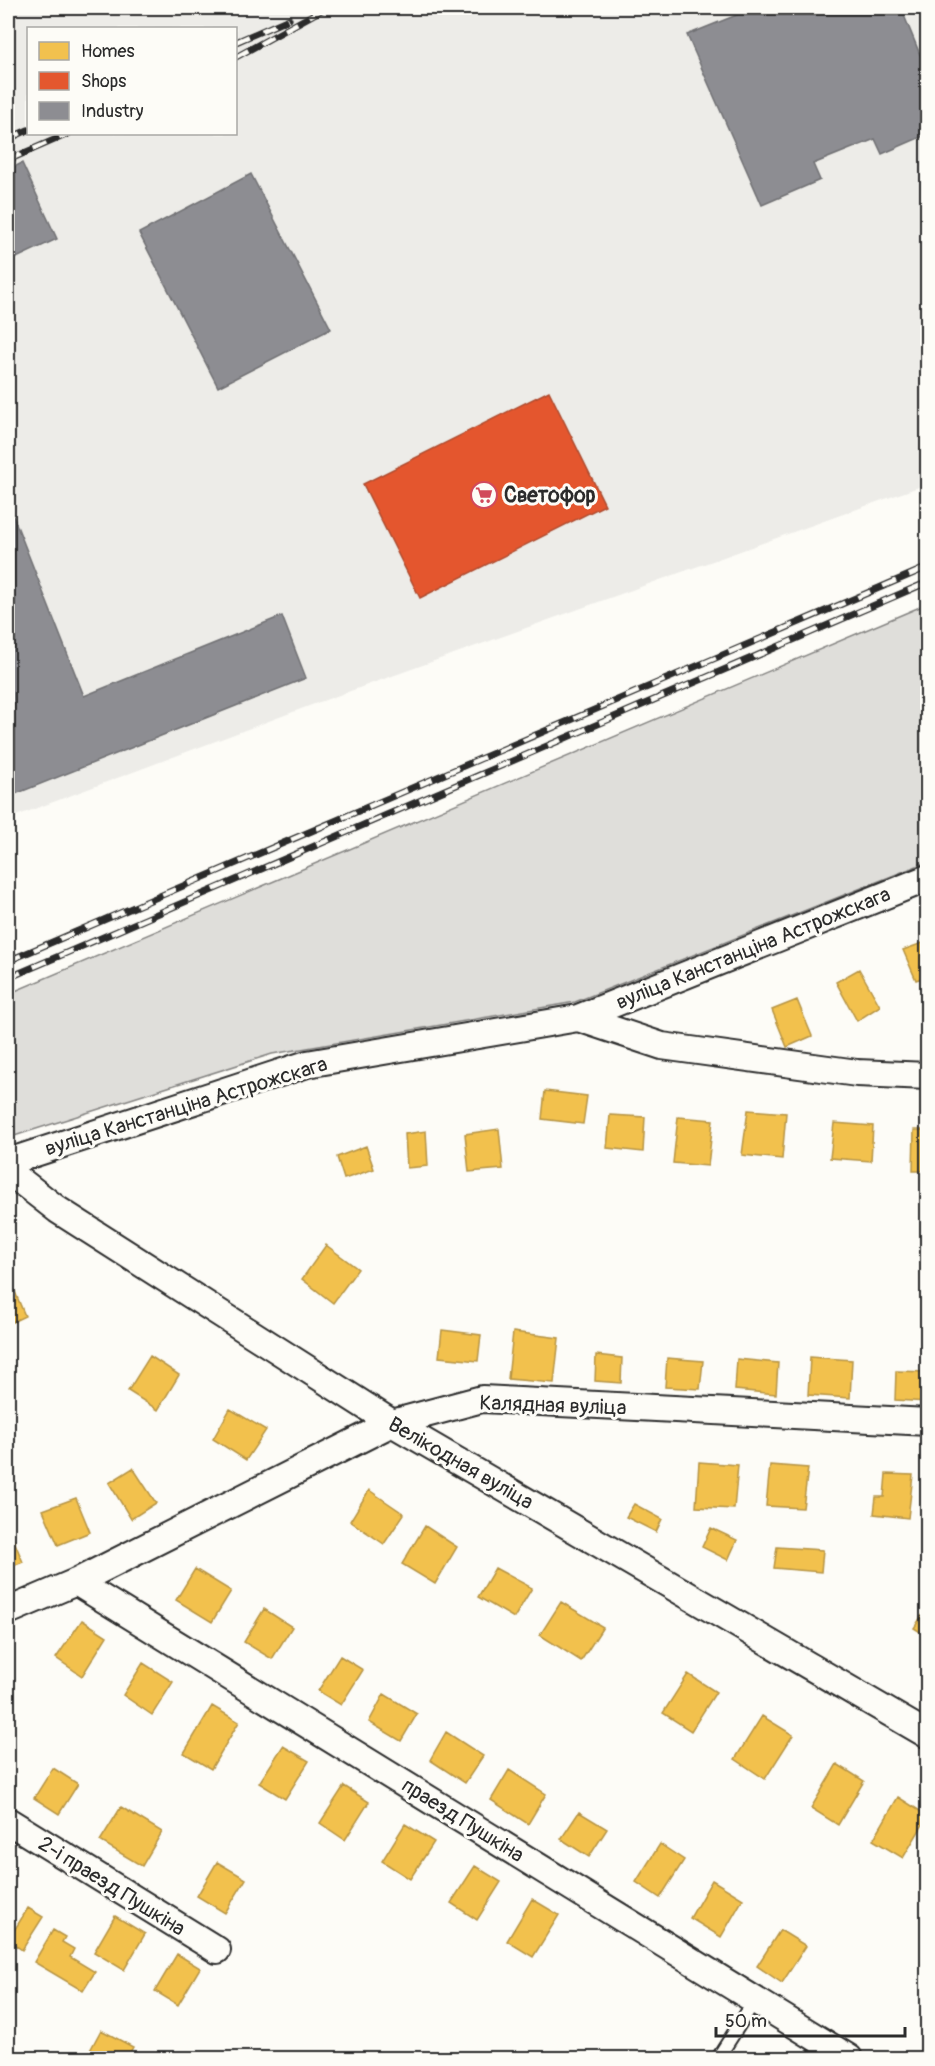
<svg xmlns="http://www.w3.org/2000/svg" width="935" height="2066" viewBox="0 0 935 2066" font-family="Pangolin,sans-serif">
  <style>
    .built { fill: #edece8; fill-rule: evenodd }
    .green { fill: #dfdeda; stroke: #858482; stroke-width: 1.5 }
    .homes { fill: #f2c14e; stroke: #b69444; stroke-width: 1.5 }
    .shops { fill: #e4572e; stroke: #ac4a2d; stroke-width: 1.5 }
    .industry { fill: #8d8d92; stroke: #707073; stroke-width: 1.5 }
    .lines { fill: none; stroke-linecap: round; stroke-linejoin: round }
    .service-casing { stroke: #2b2b2b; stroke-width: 16 }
    .minor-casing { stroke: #2b2b2b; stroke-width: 30 }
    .service { stroke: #fdfcf7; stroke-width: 12 }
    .minor { stroke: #fdfcf7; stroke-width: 26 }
    .rail-casing { stroke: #2b2b2b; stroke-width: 7 }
    .rail { stroke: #fdfcf7; stroke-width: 4.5; stroke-dasharray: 14; stroke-linecap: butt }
    .labels { text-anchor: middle; stroke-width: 6; stroke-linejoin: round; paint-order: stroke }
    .poi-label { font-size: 21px; font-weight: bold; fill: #2b2b2b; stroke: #fdfcf7; text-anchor: start }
    .street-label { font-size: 21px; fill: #2b2b2b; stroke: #fdfcf7 }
  </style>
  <rect width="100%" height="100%" fill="#fdfcf7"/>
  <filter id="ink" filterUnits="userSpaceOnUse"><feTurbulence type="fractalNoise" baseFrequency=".0167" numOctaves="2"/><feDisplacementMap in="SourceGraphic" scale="12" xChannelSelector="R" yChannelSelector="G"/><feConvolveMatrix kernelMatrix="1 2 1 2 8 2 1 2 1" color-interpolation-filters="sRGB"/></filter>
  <g filter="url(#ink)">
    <path class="built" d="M8 8H927V484L317 703 8 819ZM28 28H236V134H28Z"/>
    <path class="green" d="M927 604V862L575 1002 272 1054 8 1138V994Z"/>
    <path class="homes" d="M928 941V976L916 980 903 950Z
      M859 969 880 1006 857 1021 836 982Z
      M797 1000 812 1036 787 1047 772 1010Z
      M545 1091 587 1096 583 1124 542 1119Z
      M748 1110 786 1113 782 1159 742 1155Z
      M610 1115 645 1117 643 1152 607 1148Z
      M678 1117 713 1120 708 1166 673 1163Z
      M834 1123 873 1126 871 1161 830 1158Z
      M499 1129 503 1169 469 1172 465 1134Z
      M914 1130H928V1171H913Z
      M426 1131 428 1166 407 1168 405 1134Z
      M366 1146 374 1169 344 1179 337 1157Z
      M326 1245 358 1269 333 1303 302 1279Z
      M13 1287 25 1316 8 1324V1289Z
      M442 1330 481 1335 478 1361 439 1357Z
      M513 1332 559 1338 554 1383 508 1379Z
      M596 1355 622 1358 621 1383 595 1381Z
      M150 1356 179 1375 158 1410 128 1391Z
      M810 1357 852 1360 850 1398 808 1395Z
      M667 1358 703 1361 700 1389 665 1387Z
      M737 1359 778 1363 776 1394 735 1390Z
      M896 1371 928 1372V1402L895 1400Z
      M230 1409 266 1430 246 1460 213 1439Z
      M699 1462 738 1465 734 1509 696 1507Z
      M770 1465 808 1468 803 1508 766 1506Z
      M133 1468 156 1503 131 1519 109 1483Z
      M886 1474 913 1475 908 1518 874 1514 876 1497H884Z
      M369 1490 404 1514 384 1544 350 1521Z
      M76 1498 90 1532 58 1545 43 1510Z
      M634 1504 662 1519 656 1532 626 1517Z
      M425 1526 457 1547 435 1584 402 1564Z
      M711 1528 737 1540 728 1560 702 1547Z
      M9 1529 23 1562 8 1568V1530Z
      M777 1547 823 1550 821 1572 774 1568Z
      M495 1568 532 1588 514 1618 478 1597Z
      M195 1569 231 1591 212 1622 176 1600Z
      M561 1602 603 1627 581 1661 540 1635Z
      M928 1606V1637L914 1628Z
      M264 1609 292 1627 272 1659 244 1642Z
      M82 1620 107 1636 82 1676 56 1658Z
      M340 1656 363 1670 341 1705 318 1691Z
      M143 1663 173 1682 152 1715 123 1695Z
      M688 1674 716 1692 691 1731 663 1713Z
      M384 1694 417 1714 401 1741 369 1722Z
      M212 1706 239 1722 211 1769 184 1753Z
      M762 1716 793 1735 765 1779 735 1759Z
      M446 1732 483 1756 465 1783 430 1760Z
      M283 1746 309 1761 285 1799 259 1783Z
      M837 1764 864 1781 838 1825 811 1808Z
      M53 1768 78 1784 59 1814 34 1798Z
      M509 1770 546 1794 528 1824 491 1800Z
      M344 1786 369 1802 345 1840 320 1823Z
      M898 1797 928 1816 903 1858 873 1840Z
      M121 1807 162 1832 142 1866 100 1841Z
      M579 1812 607 1829 589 1857 561 1839Z
      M405 1824 434 1842 410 1879 382 1861Z
      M660 1844 684 1860 660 1898 636 1882Z
      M217 1862 246 1879 225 1913 197 1896Z
      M475 1866 501 1882 477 1920 451 1903Z
      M712 1880 743 1899 721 1937 690 1918Z
      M532 1899 559 1915 533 1957 507 1941Z
      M28 1908 43 1917 22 1950 8 1940Z
      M115 1916 145 1934 124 1970 94 1952Z
      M53 1930 65 1937 62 1942 74 1949 70 1957 95 1972 83 1991 34 1962Z
      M780 1930 806 1946 782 1983 757 1966Z
      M177 1954 200 1968 178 2005 155 1991Z
      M101 2030 133 2047 127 2058H86Z"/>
    <path class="shops" d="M549 391 605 505 420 598 363 484Z"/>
    <path class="industry" d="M754 8H901L928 74V134L882 154 875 139 813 164 820 180 762 205 687 35Z
      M22 163 57 239 8 262V170Z
      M251 174 331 329 218 387 139 233Z
      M8 503 84 696 282 616 306 678 8 797Z"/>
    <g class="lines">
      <defs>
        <path id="service" d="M718 2058 755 2000"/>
        <path id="minor" d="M578 1018 662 1046 857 1073 928 1076
          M8 1162 307 1064 578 1018 928 878
          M8 1171 58 1210 392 1423 928 1735
          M76 1582 849 2058
          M8 1611 76 1582 392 1423 482 1399 928 1422
          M8 1821 217 1950"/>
      </defs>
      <use href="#service" class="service-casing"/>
      <use href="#minor" class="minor-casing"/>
      <use href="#service" class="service"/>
      <use href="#minor" class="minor"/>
      <defs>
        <path id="rail" d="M236 42 289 19
          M236 57 325 8
          M8 139 28 130
          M8 160 68 134
          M8 961 928 567
          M8 978 928 582"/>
      </defs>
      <use href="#rail" class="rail-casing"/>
      <use href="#rail" class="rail"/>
    </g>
  </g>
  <defs>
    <symbol id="supermarket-ring" viewBox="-11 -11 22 22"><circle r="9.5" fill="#fdfcf7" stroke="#d1495b" stroke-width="1.5"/><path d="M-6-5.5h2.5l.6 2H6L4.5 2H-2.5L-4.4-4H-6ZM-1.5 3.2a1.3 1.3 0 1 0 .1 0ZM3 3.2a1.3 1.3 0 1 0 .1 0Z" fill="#d1495b"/></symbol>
  </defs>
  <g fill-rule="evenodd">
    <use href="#supermarket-ring" x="469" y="480" width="30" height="30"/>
  </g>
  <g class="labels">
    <g class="poi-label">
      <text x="504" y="502">Светофор</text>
    </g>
    <g class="street-label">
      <text transform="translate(753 948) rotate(-22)" y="7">вуліца Канстанціна Астрожскага</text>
      <text transform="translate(186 1106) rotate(-17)" y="7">вуліца Канстанціна Астрожскага</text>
      <text transform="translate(553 1405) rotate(2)" y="7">Калядная вуліца</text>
      <text transform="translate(461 1463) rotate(30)" y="7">Велікодная вуліца</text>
      <text transform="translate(463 1820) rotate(32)" y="7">праезд Пушкіна</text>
      <text transform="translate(112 1886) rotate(32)" y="7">2-і праезд Пушкіна</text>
    </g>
  </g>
  <rect width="935" height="2066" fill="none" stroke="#fdfcf7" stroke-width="30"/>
  <rect x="15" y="15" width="905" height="2036" fill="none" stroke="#2b2b2b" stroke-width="2" filter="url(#ink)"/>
  <rect x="27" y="27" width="210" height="108" fill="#fdfcf7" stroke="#a9a8a5" stroke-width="1.5"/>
  <rect x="39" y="42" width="30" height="18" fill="#f2c14e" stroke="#a9a8a5" stroke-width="1.5"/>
  <text x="81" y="57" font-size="18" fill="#2b2b2b">Homes</text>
  <rect x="39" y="72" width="30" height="18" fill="#e4572e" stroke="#a9a8a5" stroke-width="1.5"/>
  <text x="81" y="87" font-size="18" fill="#2b2b2b">Shops</text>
  <rect x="39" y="102" width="30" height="18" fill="#8d8d92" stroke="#a9a8a5" stroke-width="1.5"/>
  <text x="81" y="117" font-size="18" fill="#2b2b2b">Industry</text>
  <path d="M716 2027v9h189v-9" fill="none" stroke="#2b2b2b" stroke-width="3"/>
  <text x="725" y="2027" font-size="18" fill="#2b2b2b" stroke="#fdfcf7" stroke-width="4.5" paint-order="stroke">50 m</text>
</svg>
